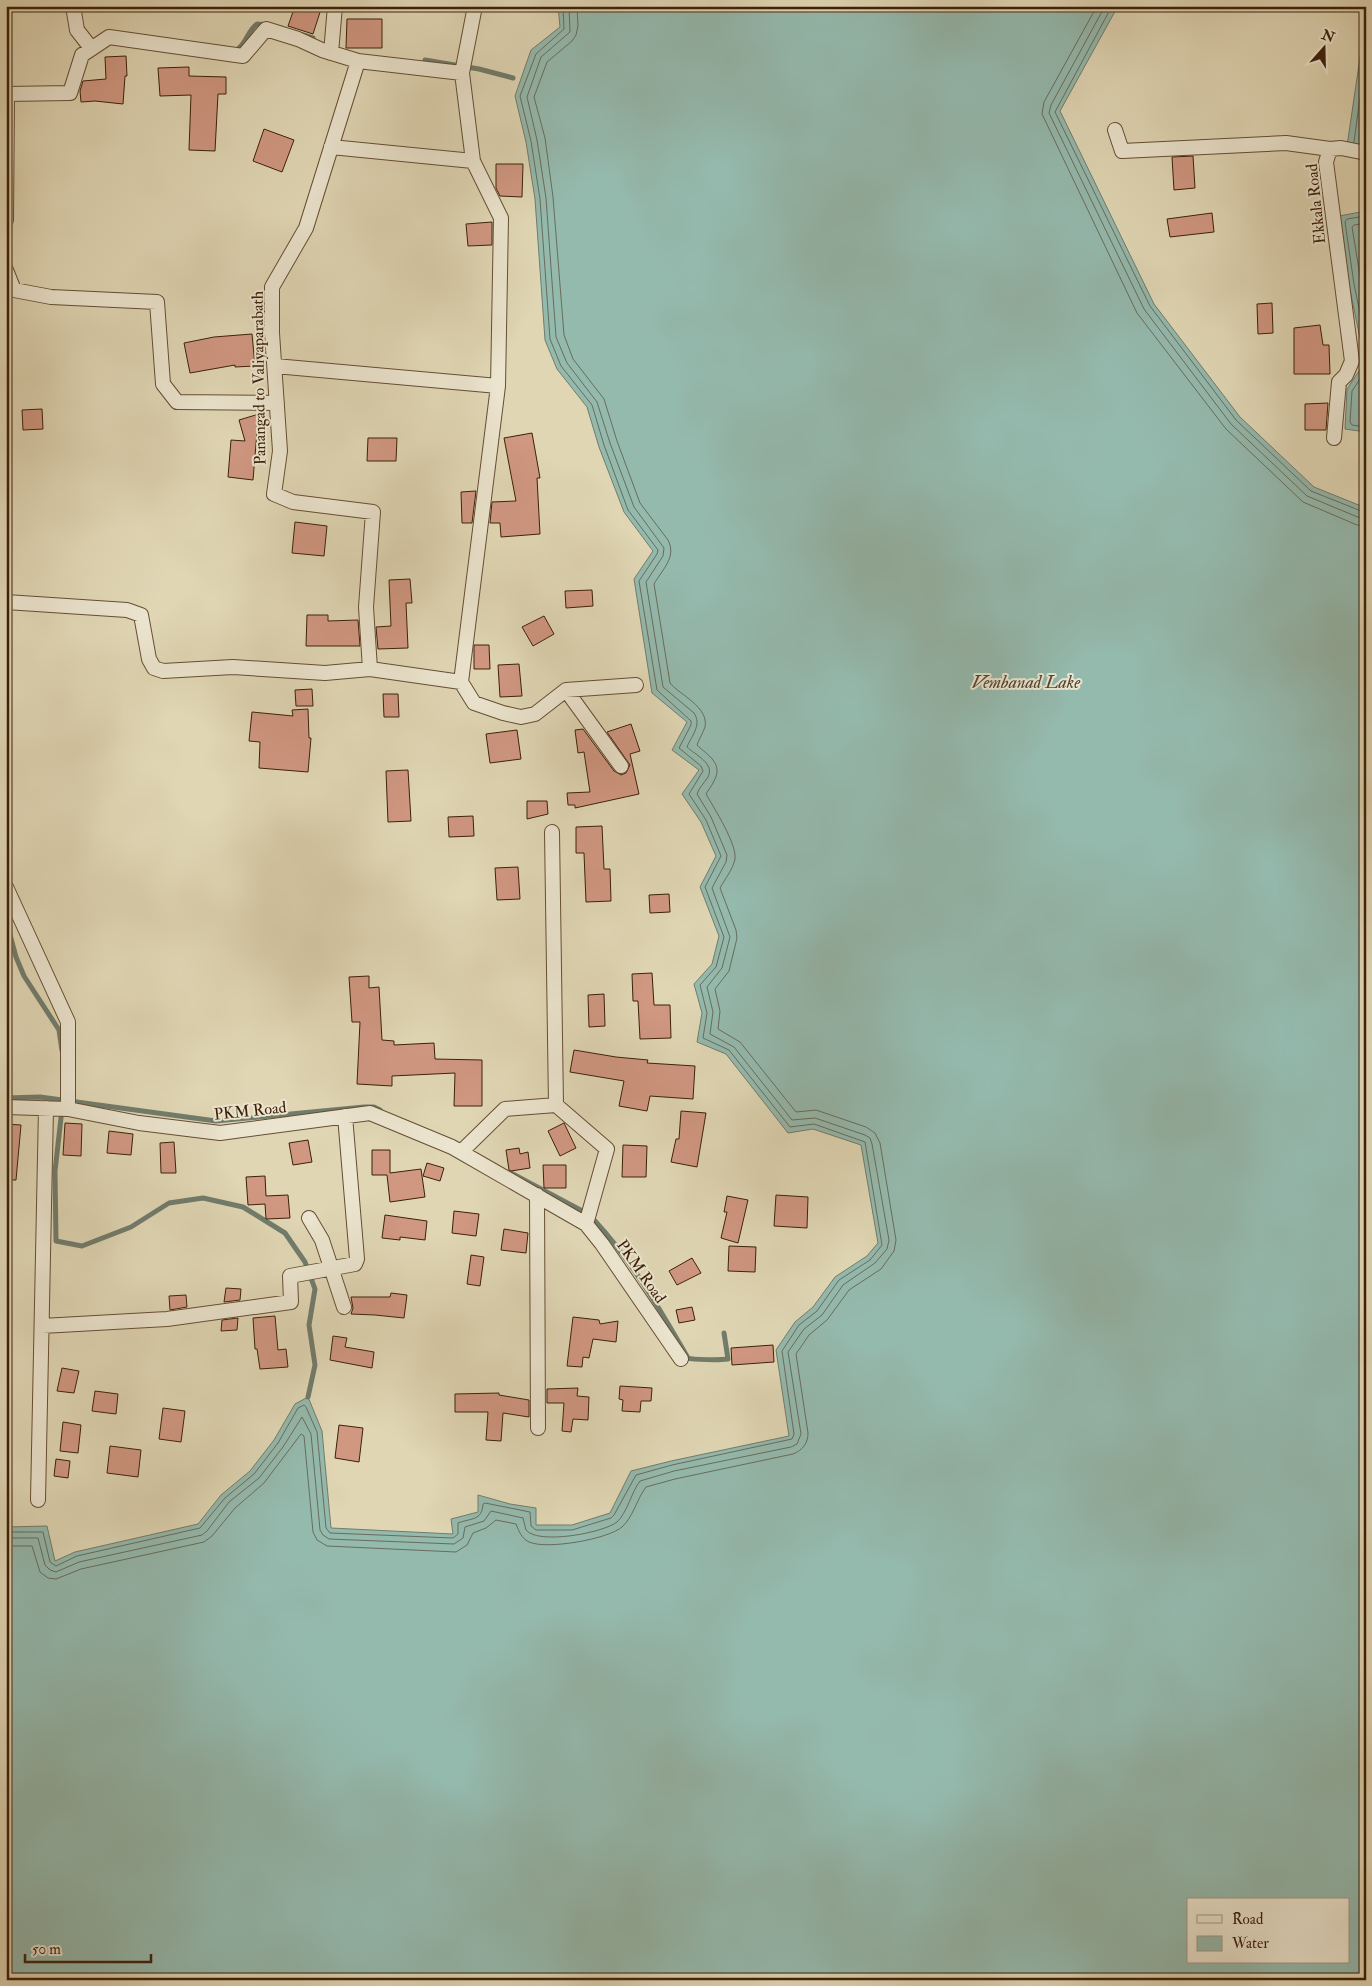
<svg xmlns="http://www.w3.org/2000/svg" width="1372" height="1986" viewBox="0 0 1372 1986" font-family="'IM FELL Double Pica',serif">
  <style>
    .water { fill: #94b9ad; stroke: #717c6c; fill-rule: evenodd }
    .lines { fill: none; stroke-linecap: round; stroke-linejoin: round }
    .shore { stroke: #686c5c; stroke-width: 1 }
    .stream { stroke: #717c6c; stroke-width: 5 }
    .building { fill: #d09781; stroke: #3c200a }
    .minor-casing { stroke: #654e34; stroke-width: 16 }
    .minor { stroke: #ebe4ce; stroke-width: 14 }
    .labels { text-anchor: middle; stroke-width: 4; stroke-linejoin: round; paint-order: stroke }
    .street-label { font-size: 16px; fill: #3c200a; stroke: #ebe4ce }
    .water-label { font-size: 18px; font-style: italic; fill: #524633; stroke: #ebe4ce }
  </style>
  <rect width="100%" height="100%" fill="#e0d6b4"/>
  <filter id="stains"><feTurbulence type="fractalNoise" baseFrequency=".004" numOctaves="4"/><feColorMatrix values="0 0 0 0 .2 0 0 0 0 .09 0 0 0 0 .02 0 0 0 .5 -.17"/></filter>
  <radialGradient id="worn" r=".72"><stop offset=".6" stop-color="#630" stop-opacity="0"/><stop offset="1" stop-color="#630" stop-opacity=".3"/></radialGradient>
  <path class="water" d="M558 6H1118L1060 111 1154 304 1240 417 1314 487 1366 508V1980H6V1527L47 1526 55 1561 75 1552 198 1524 221 1495 250 1471 274 1440 295 1404 308 1397 322 1431 331 1528 453 1534 451 1519 478 1512V1495L510 1504 536 1508V1525H572L610 1513 631 1471 671 1461 789 1436 776 1350 795 1322 813 1307 835 1277 867 1256 878 1243 861 1145 813 1129 788 1133 726 1054 697 1042 702 1013 694 984 712 964 719 936 700 887 716 856 701 822 682 794 699 770 672 750 687 722 652 693 634 579 653 551 624 512 599 447 587 407 557 369 545 340 535 199 526 142 515 96 531 50 560 27ZM1188 1900H1348V1962H1188Z
    M1366 17V150L1347 146Z
    M1366 211V432L1345 429 1347 389 1365 362 1349 285 1339 216Z"/>
  <g class="lines">
    <path class="shore" d="M1097 6 1044 102 1042 114 1137 313 1226 429 1303 502 1357 525 1366 526
      M1105 6 1051 105 1049 113 1144 309 1231 424 1307 496 1360 518 1366 519
      M1112 6 1055 112 1150 306 1236 420 1311 491 1366 513
      M1354 142 1366 53
      M1366 216 1347 219 1345 222 1354 284 1366 343
      M1366 223 1354 225 1352 227 1366 312
      M1366 370 1352 391 1350 422 1352 425 1366 427
      M6 1532H43L50 1562 56 1566 77 1556 200 1528 225 1498 254 1474 278 1443 298 1408 304 1405 306 1407 317 1432 326 1528 330 1533 453 1538 458 1534V1523C471 1518 482 1521 483 1504L485 1503 530 1512 531 1526 536 1530H572L611 1518 614 1515 636 1475 672 1465 792 1439 794 1434 782 1351 799 1325 817 1311 839 1280 870 1260 882 1245 865 1142 814 1124 790 1127 729 1050 703 1038 707 1013 700 985 716 967 724 937 705 887 721 856 706 820 689 794 703 771 701 766 679 748 691 725V721L657 690 639 581 657 554 658 550 628 510 604 445 592 405 561 366 550 339 540 199 531 141 520 96 536 54 564 29 563 6
      M6 1538H38L45 1565 50 1570 56 1572 79 1562 202 1535 207 1531 229 1502 259 1478 283 1447 302 1417 311 1434 320 1530 323 1535 329 1539 454 1544 463 1538 465 1527 484 1521 491 1511 523 1518 526 1530C538 1545 603 1533 617 1522 627 1513 632 1491 640 1481L674 1471 791 1447 797 1444 801 1434 788 1352 804 1329 822 1315 843 1285 875 1263 887 1249 889 1240 872 1144 870 1138 865 1135 815 1118 792 1120 734 1047 710 1034 713 1012 707 987 722 968 730 937 712 888 726 862 727 855 711 817 697 794C699 788 704 783 708 777 715 763 695 755 687 747 692 735 702 725 694 713L663 687 646 582 663 556 664 548 634 507 610 443 597 402 567 363 556 337 546 198 537 140 527 97 541 57 570 32 569 6
      M6 1546H32L40 1572 48 1578 56 1579 81 1569 204 1542 212 1536 235 1508 264 1483 301 1434 304 1436 313 1532 317 1540 327 1546 456 1552 467 1545 473 1533 486 1528 496 1520 516 1524C519 1531 521 1538 529 1542 547 1550 608 1539 622 1527 633 1517 637 1499 646 1487L675 1479 793 1454C803 1450 808 1443 808 1433L796 1354 809 1335 827 1320 849 1290 881 1269 894 1251 896 1240 880 1143 875 1133 866 1127 816 1110 796 1112 740 1042 718 1029 720 1011 715 989 729 971 737 938 736 930 720 888C725 879 733 869 735 859 737 844 714 808 706 794 708 790 712 786 714 781 724 763 707 755 697 745 699 739 703 733 705 727 709 707 680 695 670 683L654 584C662 570 677 557 668 540L640 503 617 441 604 399 573 359 564 335 553 197 545 138 534 97 547 62 572 41 576 35 578 26 577 6"/>
    <path class="stream" d="M303 35 313 38
      M234 51C246 46 247 31 257 24L269 25
      M425 60 479 69 513 78
      M6 920 16 957 24 976 59 1030 62 1051
      M6 1098 40 1097 216 1121 364 1107H374L380 1110
      M62 1109 55 1171 56 1241 82 1246 131 1227 169 1203 203 1198 243 1207 285 1233 305 1262 315 1289 309 1325 315 1365 308 1397
      M511 1173 588 1214
      M595 1221C632 1261 661 1311 688 1358 693 1360 721 1360 728 1359L724 1333"/>
  </g>
  <path class="building" d="M295 6H322L313 34 288 26Z
    M347 19H382V48H346Z
    M126 56 127 76H125L123 104 95 101 81 102 80 91 83 81 106 79 105 57Z
    M189 67V76L226 77V94H218L215 151 189 150 191 95 160 96 158 68Z
    M264 129 294 140 282 172 253 161Z
    M1193 156 1195 188 1174 190 1172 157Z
    M496 164H523L522 197 500 196 496 188Z
    M1212 213 1214 232 1170 237 1167 219Z
    M492 222V245L468 246 466 224Z
    M1272 303 1273 333 1258 334 1257 304Z
    M1320 325 1323 345H1329L1330 374H1294V328Z
    M252 334 255 366 235 367V365L190 373 184 343 214 337Z
    M1328 403 1326 430H1305V404Z
    M42 409 43 429 23 430 22 410Z
    M259 414 264 430 257 432 253 480 228 477 231 440 245 441 239 420Z
    M532 433 540 478H537L540 534 501 537 500 523H490L492 502 516 501 504 438Z
    M368 438H397L396 461H367Z
    M476 491 472 523H462L461 492Z
    M295 522 327 526 324 556 292 553Z
    M410 579 412 603H406L408 648 378 649 376 627 391 626 389 580Z
    M592 590 593 606 566 608 565 591Z
    M307 615H328V621L358 620 360 646H306Z
    M544 616 554 634 533 646 522 627Z
    M474 645H489L490 669H474Z
    M519 664 522 696 500 697 498 665Z
    M312 689 313 706H296L295 690Z
    M383 694H398L399 717H384Z
    M308 709 309 738H311L308 772 259 768 260 742 249 741 252 712 293 716 292 710Z
    M631 724 640 751 630 754 639 794 575 808V805H568L567 793 590 792 584 752 578 753 575 730 583 729 614 771 621 775 626 773 630 765 607 732Z
    M517 730 521 759 490 763 486 734Z
    M408 770 411 821 388 822 386 771Z
    M527 801H547L548 814 527 819Z
    M473 816 474 836 449 837 448 817Z
    M602 826 604 869H610L611 901 586 902 584 853H576V827Z
    M518 867 520 899 497 900 495 868Z
    M669 894 670 912 650 913 649 895Z
    M652 973 654 1005H670L671 1038 640 1039 638 1001H633L632 974Z
    M369 976V988L379 987 382 1040 394 1041V1045L434 1043 435 1059 482 1060V1106H454L455 1073 392 1076V1086L357 1084 360 1022H352L349 977Z
    M604 994 605 1026 589 1027 588 995Z
    M574 1050 616 1057 648 1060 647 1063 695 1066 693 1099 650 1096 647 1111 619 1106 624 1081 570 1072Z
    M681 1111 706 1113 697 1167 671 1162 676 1139H679Z
    M65 1123 82 1124 81 1156 63 1155Z
    M564 1123 576 1148 560 1156 548 1131Z
    M6 1124 21 1125 16 1180H6Z
    M109 1131 133 1134 131 1155 107 1153Z
    M308 1140 312 1162 293 1165 289 1143Z
    M174 1142 176 1173H161L160 1143Z
    M623 1145 647 1146 646 1177H622Z
    M519 1148 520 1154 528 1152 530 1168 511 1171 509 1170 506 1150Z
    M372 1150H390V1173L421 1169 425 1197 390 1202 387 1175H372Z
    M427 1163 444 1168 440 1181 423 1176Z
    M543 1165H566V1188H544Z
    M265 1176 266 1196 288 1195 290 1218 266 1219 265 1204 248 1205 246 1177Z
    M776 1195 808 1197 807 1228 774 1226Z
    M727 1196 748 1200 738 1243 721 1238 727 1212H724Z
    M454 1211 479 1214 476 1236 452 1233Z
    M385 1215 427 1221 425 1240 400 1237V1240L382 1238Z
    M504 1229 528 1233 526 1253 501 1250Z
    M729 1246 756 1247 755 1272 728 1271Z
    M471 1255 484 1257 480 1286 467 1284Z
    M692 1258 701 1273 677 1285 669 1271Z
    M226 1288 241 1289 240 1300 224 1302Z
    M391 1293 407 1295 404 1318 375 1315 351 1314 353 1308 351 1297H390Z
    M186 1295 187 1307 170 1310 169 1296Z
    M692 1307 695 1320 679 1323 676 1310Z
    M275 1316 278 1350 286 1349 288 1367 260 1369 257 1349H255L253 1318Z
    M573 1317 599 1320 600 1324 618 1321 616 1342 593 1339 589 1358 583 1357 582 1367 567 1366Z
    M238 1318 237 1330 221 1331 222 1320Z
    M333 1336 347 1338 345 1347 374 1352 372 1368 330 1360Z
    M773 1345 774 1362 732 1365 731 1348Z
    M62 1368 79 1371 74 1393 57 1391Z
    M620 1386 652 1388 651 1401H641L640 1412 622 1411 623 1400 619 1399Z
    M578 1388 577 1396 589 1397 588 1420 573 1419 571 1432 562 1431 564 1403H547V1389Z
    M95 1391 118 1394 116 1414 92 1411Z
    M499 1393V1395L529 1400V1417L503 1413 501 1441 486 1440 488 1412H455V1394Z
    M163 1408 185 1411 181 1442 159 1439Z
    M63 1422 81 1425 78 1453 60 1451Z
    M339 1425 363 1428 359 1462 335 1458Z
    M110 1446 141 1450 138 1477 107 1473Z
    M56 1459 70 1461 68 1478 54 1476Z"/>
  <g class="lines">
    <defs>
      <path id="minor" d="M73 6 77 30 91 48
        M331 53 335 6
        M6 94 70 93 82 55 109 37 243 56 266 29 298 39 322 50 358 61 462 73
        M1115 130 1122 151 1286 143 1330 149
        M331 147 473 161 462 73 475 6
        M6 220 7 94
        M6 270 14 290 51 297 157 302 163 384 177 402 277 403
        M275 366 498 386
        M1334 438 1339 382 1346 375 1352 361 1326 162 1330 149 1341 148 1366 153
        M6 602 127 610 141 615 149 659 154 668 163 671 233 667 325 673 370 669 366 607 373 512 293 502 274 494 280 451 272 333V287L306 228 358 61
        M370 669 461 682 474 703 503 713 521 717 535 714 566 690 636 685
        M461 682 498 386 501 218 473 161
        M566 690 621 766
        M6 887 68 1022V1109
        M556 1105 607 1149 586 1224
        M6 1107 68 1109 139 1123 220 1133 370 1113 452 1147 586 1224 602 1244 681 1359
        M461 1152 505 1109 556 1105 552 832
        M537 1195 538 1428
        M309 1218 322 1240 344 1307
        M42 1326 167 1319 291 1302 290 1276 355 1264 357 1259 345 1116
        M38 1500 46 1108"/>
    </defs>
    <use href="#minor" class="minor-casing"/>
    <use href="#minor" class="minor"/>
  </g>
  <g class="labels">
    <g class="street-label">
      <text transform="translate(1315 204) rotate(-96)" y="6">Ekkala Road</text>
      <text transform="translate(258 378) rotate(-91)" y="6">Panangad to Valiyaparabath</text>
      <text transform="translate(250 1110) rotate(-6)" y="6">PKM Road</text>
      <text transform="translate(642 1271) rotate(55)" y="6">PKM Road</text>
    </g>
    <g class="water-label">
      <text x="1026" y="688">Vembanad Lake</text>
    </g>
  </g>
  <rect width="1372" height="1986" fill="none" stroke="#e0d6b4" stroke-width="25"/>
  <rect x="8" y="8" width="1357" height="1971" fill="none" stroke="#3c200a" stroke-width="2.5"/>
  <rect x="12" y="12" width="1347" height="1961" fill="none" stroke="#3c200a"/>
  <rect x="1187" y="1898" width="162" height="65" fill="#ebe4ce" stroke="#a59680"/>
  <rect x="1197" y="1915" width="25" height="8" fill="#ebe4ce" stroke="#a59680"/>
  <text x="1232" y="1924" font-size="15" fill="#3c200a">Road</text>
  <rect x="1197" y="1936" width="25" height="15" fill="#94b9ad" stroke="#a59680"/>
  <text x="1232" y="1948" font-size="15" fill="#3c200a">Water</text>
  <g transform="translate(1324 48) rotate(20)" stroke="#ebe4ce" stroke-width="4" paint-order="stroke">
  <path d="M0-4L9 19L0 12L-9 19Z" fill="#3c200a"/>
  <text y="-8" font-size="14" font-weight="bold" text-anchor="middle" fill="#3c200a">N</text>
  </g>
  <path d="M25 1954v8h126v-8" fill="none" stroke="#3c200a" stroke-width="2.5"/>
  <text x="32" y="1954" font-size="15" fill="#3c200a" stroke="#ebe4ce" stroke-width="4" paint-order="stroke">50 m</text>
  <rect width="100%" height="100%" filter="url(#stains)"/>
  <rect width="100%" height="100%" fill="url(#worn)"/>
</svg>
